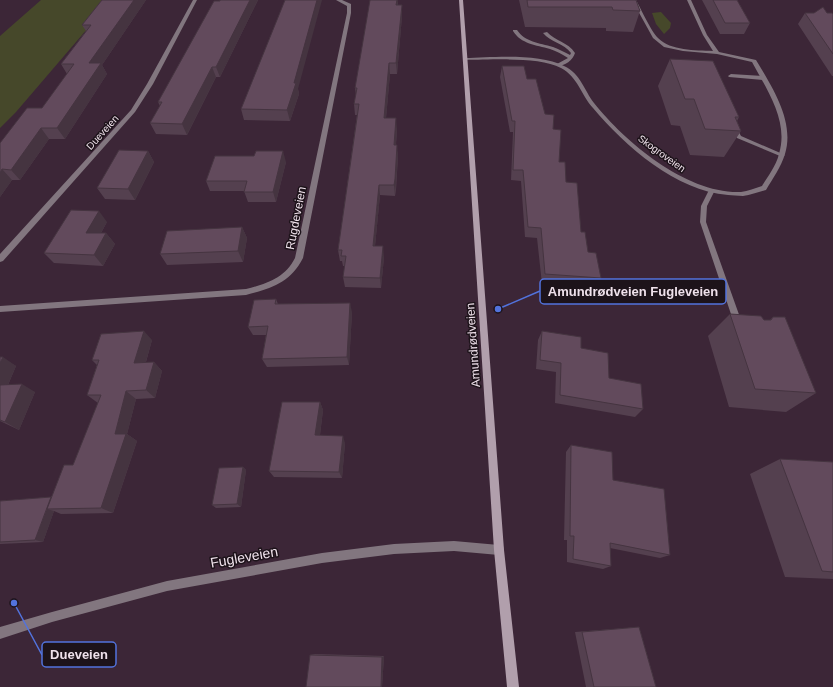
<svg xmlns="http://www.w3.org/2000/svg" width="833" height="687" viewBox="0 0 833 687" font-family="Helvetica,sans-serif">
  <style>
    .green { fill: #46482a }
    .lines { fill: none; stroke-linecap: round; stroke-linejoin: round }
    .lane { fill: #82767f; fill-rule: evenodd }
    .street { fill: #82767f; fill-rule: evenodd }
    .secondary { fill: #b19fac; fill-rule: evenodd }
    .wall { fill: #54404f }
    .shaded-wall { fill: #453440 }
    .building { fill: #624a5c; stroke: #453440 }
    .labels { text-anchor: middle; stroke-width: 3; stroke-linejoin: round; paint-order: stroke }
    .far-street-label { font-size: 10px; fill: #efe1eb; stroke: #1d131a }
    .street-label { font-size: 12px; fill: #efe1eb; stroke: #1d131a }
    .near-street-label { font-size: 14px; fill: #efe1eb; stroke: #1d131a }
    .leader { fill: none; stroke: #5273dd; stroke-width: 1.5 }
    .callout-dot { fill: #5273dd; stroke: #1d131a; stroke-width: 1.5 }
    .callout { fill: #1d131a; stroke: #5273dd; stroke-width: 1.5 }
    .callout-label { font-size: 13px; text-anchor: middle; font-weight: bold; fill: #efe1eb }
  </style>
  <rect width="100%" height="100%" fill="#3c2637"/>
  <path class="green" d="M41 0H112L16 112 0 128V36Z
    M661 12 671 23 670 28 664 34 656 24 652 13Z"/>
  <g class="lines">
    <path class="lane" d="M513 30H517C525 42 539 43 553 47 559 49 564 52 570 55L571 53C564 43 550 42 543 33L547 32C555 41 568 42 575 53 573 60 565 66 557 66V64L568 58C562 54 556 51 550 49 536 45 521 44 513 31Z
      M731 74 763 76 766 78 763 80 729 77 728 76Z
      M731 125H735L741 136 785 155 782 157 780 156 737 138 730 126Z
      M709 190H711L714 192 707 206 706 222 742 323 741 325H735L734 323 700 222 701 206Z"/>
    <path class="street" d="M193 0H197L153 84 135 112 3 261 0 262V254L131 110 147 84Z
      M336 0H342L351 4V13L303 258C290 283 272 288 246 295L0 312V306L246 289C266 284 285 278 295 258L347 13V6Z
      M632 0H636C641 9 651 31 658 38 671 51 695 50 713 51L703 35 687 0H691L707 35 719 52 756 60C772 87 795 121 785 154 781 167 773 178 766 190 759 192 751 195 743 196 738 196 732 195 728 195 676 191 625 146 593 108 581 95 578 77 561 68 539 56 491 60 465 60L463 59 465 58C493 57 540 53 564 66 581 74 584 90 594 103 626 143 687 194 741 192 748 191 755 188 762 186 768 176 776 166 779 154 789 121 767 90 752 62L717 54 683 51 664 47 653 38Z
      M454 541 499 545 503 546 504 550 503 554 499 555 454 551 394 554 322 563 167 591 52 622 0 639V627L52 612 167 581 322 553 394 544Z"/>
    <path class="secondary" d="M459 0H463L504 550 519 687H507L494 550Z"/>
  </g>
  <path class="wall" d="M102 0H146L102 65 107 74 65 139H49L20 180H12L0 197V143L42 108 67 74 61 64 86 31 82 25Z
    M220 0H258L220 77H216L187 135 156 134 150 123 160 106 158 102Z
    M398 0V5H402V16L397 74H390L386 118 397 129 396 145 398 156 396 190 395 196 380 195 375 246 384 257 381 288 345 287 343 277 345 266H343L342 261H340L338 250 357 115H355L354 104 356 95 355 88Z
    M519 0H636L640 11 633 32 606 31V28L525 27Z
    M702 0H737L750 23 744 34H720Z
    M805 13H827L833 14V76H832L798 24Z
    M670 59 739 117 737 121 741 131 724 157 690 155 680 126 671 125 658 86Z
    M502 66 527 79 553 129 559 162 566 182 581 232 588 252 601 278 595 288 542 284 537 238 525 237 521 181 511 180 513 132H510L500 77Z
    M298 89 299 94 290 121 244 120 241 109Z
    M148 151 154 162 135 200 105 199 97 188Z
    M286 162 276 202H248L244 191H210L206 181Z
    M107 222 101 233H106L115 244 103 266 54 263 44 253Z
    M242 227 247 238 243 262 167 265 160 254Z
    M276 299 278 304 352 312 349 365 267 367 262 359 266 335H253L248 327Z
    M730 314 764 320H770L773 317 816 393 786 412 729 407 708 336Z
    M542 331 581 348 609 378 643 409 635 417 555 403 556 372 536 369 538 340Z
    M152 340 146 362H154L162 371 155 398 136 399 127 434 137 441 113 513 61 514 54 511 43 542 0 544V501L51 497 73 465 98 403 87 395 97 365 92 360Z
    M0 357 16 366 8 385 35 392 19 430 0 421Z
    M320 402 323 410 320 435 345 443 342 478 274 477 269 471Z
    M571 445 613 480 670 555 660 558 610 548 611 566 603 569 567 562V540H564L566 452Z
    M780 459 833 462V579L785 577 750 474Z
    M243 467 246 470 241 507 216 508 212 505Z
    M639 627 656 687H586L575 632Z
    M315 654 384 656 382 687 310 655Z"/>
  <path class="shaded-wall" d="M134 0H146L102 65 107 74 65 139 57 128 89 63Z
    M250 0H258L220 77 216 67Z
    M317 0H322L298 89 299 94 290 121 287 110 294 83Z
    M397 0H398L397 16 396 5Z
    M402 5V16L397 74 396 63Z
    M389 63 390 74 385 129 384 118Z
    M212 67 216 77 187 135 182 124Z
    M396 118 397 129 395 156 394 145Z
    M41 128 49 139 20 180 11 170Z
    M397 145 398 156 395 196 394 185Z
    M148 151 154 162 135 200 128 189Z
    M283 151 286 162 276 202 273 192Z
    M2 169 12 180 0 197V173Z
    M379 185 380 195 374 256 373 246Z
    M99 211 107 222 95 243 86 233Z
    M242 227 247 238 243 262 238 251Z
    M106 233 115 244 103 266 94 255Z
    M383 246 384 257 381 288 380 278Z
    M350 303 352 312 349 365 347 357Z
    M144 331 152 340 143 372 134 363Z
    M3 357 16 366 4 394 0 392V363Z
    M154 362 162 371 155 398 146 390Z
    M22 384 35 392 19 430 5 422Z
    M126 391 136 399 127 434 137 441 113 513 101 508 115 434Z
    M320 402 323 410 319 442 315 435Z
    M343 436 345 443 342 478 339 472Z
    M243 467 246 470 241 507 237 504Z
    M47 509 54 511 43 542 35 540Z
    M384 656 382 687H381L382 657Z"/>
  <path class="building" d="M102 0H134L89 63H101L57 128H41L11 170 2 169 0 173V143L27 108H42L74 64H61L91 25H82Z
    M220 0H250L216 67H212L182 124 150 123 162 102H158L214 1H220Z
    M285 0H317L294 83H296L287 110 241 109Z
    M370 0H397L396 5H402L396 63H389L384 118H396L394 145H397L395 179 394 185H379L373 246H383L380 278 343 277 346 256H341L342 250H338L359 104H354L357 88H355Z
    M527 0H636L640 11 613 10 612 7H528Z
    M713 0H737L750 23H725Z
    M823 7 827 13H832L833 14V54L805 13H814Z
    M670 59 713 61 739 117H735L741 131 705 129 694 99H685Z
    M502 66H524L527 79H536L545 114 554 115 553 129 561 130 559 162H565L566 182 577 183 581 232H585L588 252 596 253 601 278 545 274 541 228 528 227 523 170H513L515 121H512Z
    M119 150 148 151 128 189 97 188Z
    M256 151H283L273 192H244L247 181H206L215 156H254Z
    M71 210 99 211 86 233H106L94 255 44 253Z
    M242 227 238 251 160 254 167 231Z
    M276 299 275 304 350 303 347 357 262 359 268 326 248 327 254 300Z
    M730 314 761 316 764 320H771L773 317H785L816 393 755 389Z
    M144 331 134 363 154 362 146 390 126 391 115 434H126L101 508 47 509 64 465H73L101 395H87L99 360H92L101 334Z
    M542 331 581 337V348L608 353 609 378 641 384 643 409 560 395 561 363 540 360Z
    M0 357H3L0 363Z
    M22 384 5 422 0 420V385Z
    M282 402H320L315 435 343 436 339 472 269 471Z
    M571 445 612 452 613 480 664 489 670 555 610 543 611 566 573 559 574 536H570Z
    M780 459 833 462V572L822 571Z
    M243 467 237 504 212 505 219 468Z
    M51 497 35 540 0 542V501Z
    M639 627 656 687H594L582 632Z
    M310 655 382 657 381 687H306Z"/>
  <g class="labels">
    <g class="far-street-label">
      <text transform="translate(102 132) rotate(-48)" y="4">Dueveien</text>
      <text transform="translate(662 153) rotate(36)" y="4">Skogroveien</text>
    </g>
    <g class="street-label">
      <text transform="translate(296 218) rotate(-79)" y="4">Rugdeveien</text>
      <text transform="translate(473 345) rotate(-94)" y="4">Amundrødveien</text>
    </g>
    <g class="near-street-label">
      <text transform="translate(244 557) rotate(-10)" y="5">Fugleveien</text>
    </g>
  </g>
  <path class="leader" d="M498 309L540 291M14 603L42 655"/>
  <g class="callout-dot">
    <circle cx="498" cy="309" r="4"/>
    <circle cx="14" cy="603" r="4"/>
  </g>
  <g class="callout">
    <rect x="540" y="279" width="186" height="25" rx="4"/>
    <rect x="42" y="642" width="74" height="25" rx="4"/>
  </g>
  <g class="callout-label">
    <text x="633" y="296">Amundrødveien Fugleveien</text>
    <text x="79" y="659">Dueveien</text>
  </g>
</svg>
